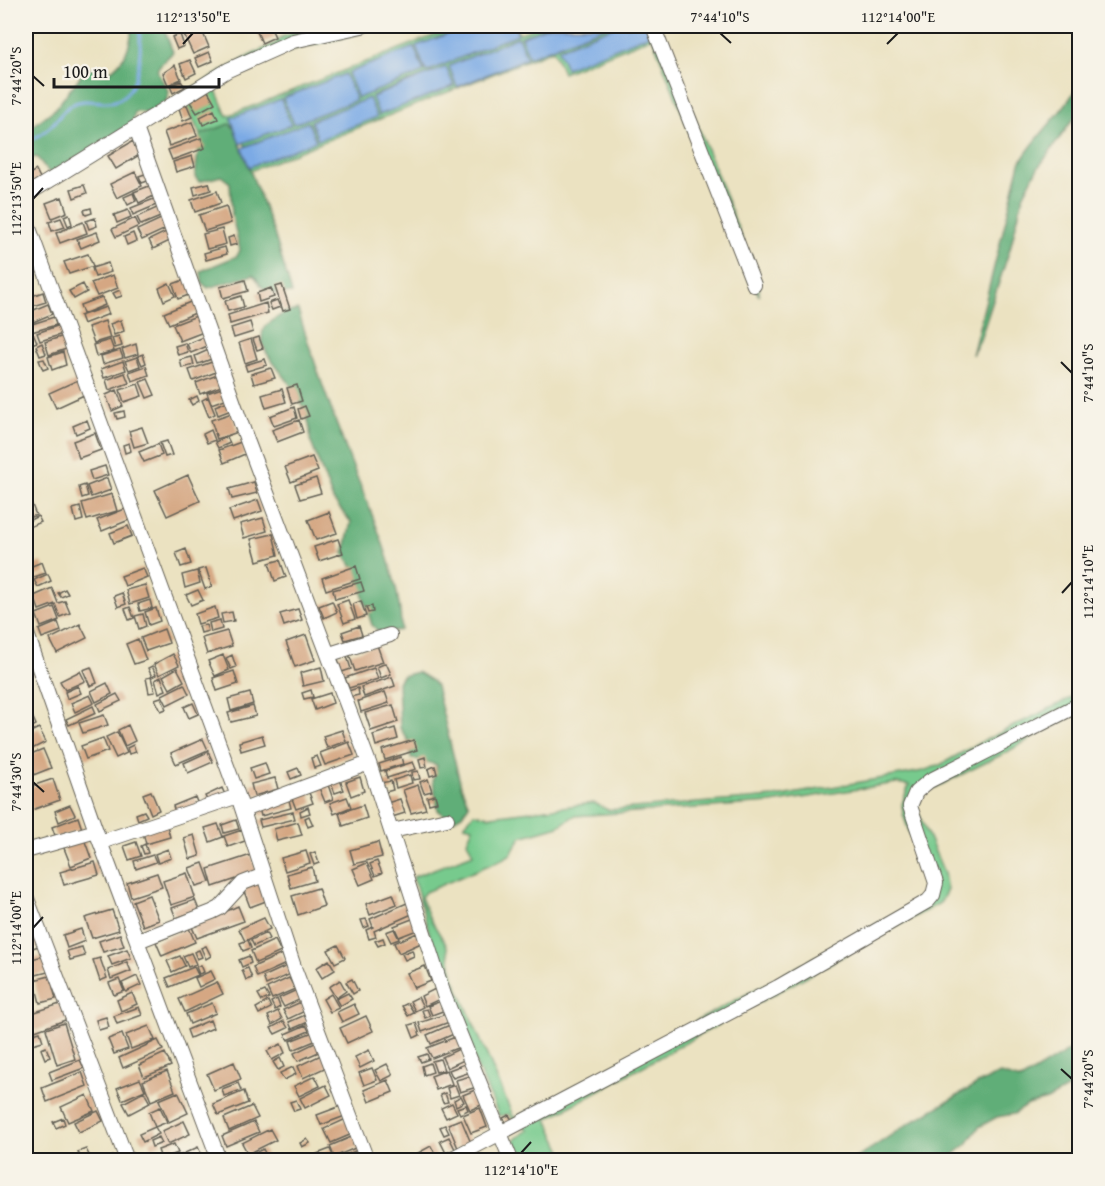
<svg xmlns="http://www.w3.org/2000/svg" width="1105" height="1186" viewBox="0 0 1105 1186" font-family="'Gentium Book Plus',serif">
  <style>
    .green { fill: #77ca8d; stroke: #4a7354; stroke-width: 1.5; fill-rule: evenodd }
    .forest { fill: #61ae78; stroke: #3e654a; stroke-width: 1.5 }
    .water { fill: #7caae5; stroke: #4c6380; stroke-width: 1.5 }
    .lines { fill: none; stroke-linecap: round; stroke-linejoin: round }
    .stream { stroke: #7caae5; stroke-width: 3 }
    .building { fill: #d5a783 }
    .minor-casing { stroke: #646156; stroke-width: 16 }
    .minor { stroke: #fff; stroke-width: 14 }
    .ticks { fill: none; stroke: #1c1c1c; stroke-width: 2 }
    .neatline { fill: none; stroke: #1c1c1c; stroke-width: 2 }
    .ticks-label { font-size: 15px; text-anchor: middle; fill: #1c1c1c }
  </style>
  <rect width="100%" height="100%" fill="#f7f3e8"/>
  <filter id="ink" filterUnits="userSpaceOnUse"><feTurbulence type="fractalNoise" baseFrequency=".0167" numOctaves="2"/><feDisplacementMap in="SourceGraphic" scale="12" xChannelSelector="R" yChannelSelector="G"/><feConvolveMatrix kernelMatrix="1 2 1 2 8 2 1 2 1" color-interpolation-filters="sRGB"/></filter>
  <filter id="wash" filterUnits="userSpaceOnUse"><feTurbulence type="fractalNoise" baseFrequency=".008" numOctaves="4" result="noise"/><feDisplacementMap in="SourceGraphic" scale="24" xChannelSelector="R" yChannelSelector="G"/><feGaussianBlur stdDeviation="1.35" result="paint"/><feColorMatrix in="noise" values="0 0 0 0 0 0 0 0 0 0 0 0 0 0 0 0 0 1.4 0 .05"/><feComposite in="paint" operator="in"/></filter>
  <g filter="url(#wash)">
    <rect width="100%" height="100%" fill="#ebe2c1"/>
    <path class="green" d="M315 26H379L347 37 275 54 215 88 227 116 458 26H469L416 46 426 72 517 34 514 26 520 33 539 26H548L521 37 530 57 607 26H615L558 49 566 68 650 34 647 26H659L759 282V296L731 237 652 37 563 73 553 50 250 171 249 167 316 141 309 123 245 146 244 142 291 125 281 99 231 118 234 128 229 124 200 135 182 94 251 55 276 43 282 37ZM518 37 527 58 457 86 450 66ZM414 47 423 72 358 98 348 73ZM446 67 454 86 379 115 372 96ZM345 74 355 100 294 124 283 98ZM369 98 376 117 318 139 311 121Z
      M1079 694V712L1003 754 924 793 916 807 944 873 947 890 940 903 547 1119 566 1160H522L514 1140 529 1129 512 1120 508 1114 499 1116 451 1008 413 877 473 854 467 841 473 827 464 825 474 813 491 816 594 803 608 810 775 797 923 771 940 765 979 743ZM896 783 909 785 902 804 903 814 929 889 920 901 516 1118 513 1116 454 978 447 946 429 917 421 897 425 892 501 860 511 854 521 837 559 826 574 816 771 803Z"/>
    <path class="forest" d="M132 26H163L173 52C153 74 153 63 169 92L166 101 148 113 135 112 132 124 50 174 37 157 26 159V131L56 108 85 70 94 68 107 73C125 62 131 46 132 26Z
      M1079 83V111L1036 171 1023 197 1010 249 980 340 972 355 1020 163C1037 133 1064 113 1079 83Z
      M229 124 234 128 274 233 292 293C282 294 270 295 262 287 258 283 258 278 253 275L208 288 202 283 201 271 237 256 240 250 232 216 230 183 221 176 199 182 195 177 200 135Z
      M298 310C313 359 330 408 349 457 368 506 402 578 401 630L380 633 372 625 355 570 344 554 351 522 333 500 310 440C312 422 299 398 289 383 279 367 253 347 265 326L284 313Z
      M417 672 432 681 436 686 461 786 469 805 462 815 451 821 438 810 433 781 437 765 411 758 408 740 400 728 398 682 402 676Z
      M1079 1044V1082L1047 1100 1028 1105 1014 1114 997 1117 979 1127 967 1144 947 1160H854L908 1124 983 1081 1000 1074 1021 1080Z"/>
    <path class="water" d="M469 26H514L518 34 426 72 416 46Z
      M548 26H607L529 57 521 37Z
      M615 26H647L651 34 566 68 558 49Z
      M518 37 527 58 457 87 449 66Z
      M414 47 424 72 358 98 348 73Z
      M446 67 454 86 379 115 372 97Z
      M345 74 356 100 294 124 283 98Z
      M369 98 377 117 318 140 311 121Z
      M281 99 291 125 240 144 231 118Z
      M308 122 316 141 249 167 242 148Z"/>
    <g class="lines">
      <path class="stream" d="M26 144C34 138 44 133 52 125 58 119 63 110 71 105 83 98 94 102 107 102 141 102 142 49 139 26"/>
    </g>
    <g id="blocks">
      <path class="building" d="M180 26H200L209 47 193 54Z
        M259 26H270L275 37 262 43 255 27Z
        M180 34 184 46 177 49 172 37Z
        M209 52 213 61 199 67 195 58Z
        M190 60 196 73 186 78 180 64Z
        M175 65 181 79 168 85 163 73Z
        M181 81 185 87 173 93 170 86Z
        M208 91 215 103 197 113 190 102Z
        M187 105 192 117 183 121 179 108Z
        M214 110 218 119 203 125 200 117Z
        M192 122 197 136 169 146 164 132Z
        M201 138 205 148 172 160 168 150Z
        M133 141 141 154 116 169 108 156Z
        M192 156 195 166 176 172 173 162Z
        M36 170 40 178 30 184 26 176Z
        M135 172 142 186 117 198 110 184Z
        M151 172 153 179 142 183 139 176Z
        M209 183 211 190 195 195 193 187Z
        M154 184 158 194 139 203 134 192Z
        M84 185 87 193 74 198 71 189Z
        M217 191 221 203 195 212 191 200Z
        M133 193 136 201 128 205 124 197Z
        M62 197 67 212 52 218 46 203Z
        M159 197 161 203 133 215 131 208Z
        M161 206 165 215 141 225 137 217Z
        M226 206 231 223 205 231 199 215Z
        M91 208 92 213 86 215 84 210Z
        M128 210 131 217 117 223 114 215Z
        M69 214 72 224 68 226 64 216Z
        M61 218 65 227 52 231 49 222Z
        M95 218 97 226 89 229 86 221Z
        M135 218 139 226 116 237 112 229Z
        M163 218 168 228 142 240 137 230Z
        M83 222 87 233 60 243 56 233Z
        M222 229 226 244 207 249 203 234Z
        M170 230 174 239 153 249 149 240Z
        M97 232 100 240 81 248 77 239Z
        M133 233 136 241 127 245 124 237Z
        M234 236 237 244 230 246 228 238Z
        M225 247 227 254 206 260 204 253Z
        M88 254 93 266 69 274 64 262Z
        M30 263 34 275 26 278V264Z
        M108 263 111 272 95 277 92 268Z
        M113 275 118 288 97 296 91 283Z
        M189 278 194 293 178 299 173 284Z
        M245 280 248 291 223 298 220 287Z
        M169 283 175 296 164 301 159 288Z
        M83 284 87 292 74 299 69 291Z
        M282 285 290 309 283 311 275 287Z
        M271 288 274 297 259 302 257 293Z
        M120 290 122 296 116 298 113 293Z
        M43 292 46 302 26 308V298Z
        M241 296 244 307 228 311 225 301Z
        M102 297 105 305 83 314 80 305Z
        M195 300 200 311 169 324 164 313Z
        M277 300 280 307 272 310 269 303Z
        M266 303 268 313 230 324 228 315Z
        M48 304 52 314 33 322 29 312Z
        M106 307 109 314 83 324 80 316Z
        M199 315 206 331 180 341 173 325Z
        M54 317 56 325 28 333 26 326Z
        M121 320 124 331 114 335 110 324Z
        M105 321 110 338 94 343 88 327Z
        M250 322 253 332 234 338 231 328Z
        M60 325 63 334 40 341 37 333Z
        M34 335 37 342 26 346V338Z
        M209 335 212 344 191 353 187 344Z
        M64 336 69 348 49 355 45 342Z
        M119 336 122 346 115 348 112 338Z
        M259 337 263 348 257 350 253 339Z
        M251 339 257 359 245 363 239 343Z
        M110 340 114 351 96 356 93 345Z
        M42 343 46 354 40 356 36 346Z
        M185 343 188 352 178 355 175 346Z
        M136 344 138 354 125 358 122 349Z
        M213 348 217 357 198 364 195 356Z
        M120 350 123 358 103 364 101 356Z
        M63 352 66 365 52 370 48 357Z
        M143 354 146 363 142 365 138 356Z
        M137 357 140 366 129 370 125 361Z
        M192 357 194 365 182 368 180 360Z
        M44 359 48 368 43 370 39 360Z
        M265 359 267 365 247 371 245 365Z
        M123 361 126 370 104 378 101 369Z
        M212 362 216 372 193 381 189 370Z
        M146 366 149 375 132 381 129 372Z
        M271 368 275 378 254 384 251 374Z
        M125 373 129 383 109 390 106 380Z
        M220 374 224 385 200 394 196 383Z
        M148 379 155 395 147 398 140 382Z
        M78 380 84 395 56 408 49 393Z
        M138 384 142 396 124 402 120 390Z
        M297 385 302 401 292 404 287 388Z
        M228 386 231 397 211 404 207 393Z
        M282 389 286 402 266 408 262 395Z
        M117 390 123 406 112 411 106 395Z
        M197 396 199 401 192 405 189 400Z
        M208 397 215 414 209 417 202 400Z
        M231 400 234 409 218 415 215 406Z
        M305 406 309 416 301 419 298 409Z
        M294 407 297 418 274 426 270 416Z
        M124 411 125 417 117 419 115 413Z
        M232 413 238 432 217 439 211 420Z
        M87 420 90 428 76 434 73 426Z
        M299 420 303 432 277 442 272 430Z
        M142 427 148 443 134 447 129 431Z
        M211 430 215 440 207 443 203 434Z
        M95 433 101 450 79 458 73 441Z
        M227 437 230 443 218 448 215 442Z
        M167 441 172 455 165 457 160 443Z
        M241 442 245 454 224 463 219 450Z
        M129 443 131 451 125 453 123 445Z
        M158 444 162 455 144 462 139 452Z
        M312 457 318 471 291 482 285 467Z
        M105 466 108 475 92 480 89 471Z
        M188 475 200 501 167 516 155 490Z
        M107 478 111 490 91 497 87 486Z
        M316 478 321 493 300 499 295 485Z
        M254 482 257 493 232 499 229 489Z
        M85 485 88 496 82 498 79 487Z
        M112 494 117 511 87 520 82 503Z
        M30 500 36 515 26 519V502Z
        M258 500 262 511 233 521 229 510Z
        M80 507 83 520 76 522 73 509Z
        M125 509 129 520 102 531 97 520Z
        M329 512 337 533 316 540 308 520Z
        M38 516 41 522 27 528 26 522Z
        M263 518 267 531 244 538 240 524Z
        M128 526 132 536 114 543 110 533Z
        M273 534 278 555 257 561 251 539Z
        M338 539 343 553 319 561 314 547Z
        M186 549 191 564 181 567 176 553Z
        M280 560 286 577 275 581 269 563Z
        M42 562 46 573 31 578 27 568Z
        M356 566 360 579 326 590 322 578Z
        M143 568 147 577 125 586 121 576Z
        M206 568 212 587 205 589 198 570Z
        M197 571 200 583 185 588 182 575Z
        M48 574 51 581 38 587 34 580Z
        M361 582 364 591 335 599 333 590Z
        M145 585 149 598 130 604 126 590Z
        M52 588 58 603 65 601 70 613 60 617 55 604 39 610 34 596Z
        M65 589 68 594 61 597 58 593Z
        M198 590 203 600 191 605 186 595Z
        M122 593 126 604 118 607 114 596Z
        M150 600 152 608 140 611 138 604Z
        M348 600 355 619 344 623 337 604Z
        M332 601 337 612 324 618 319 606Z
        M361 601 366 616 357 619 353 604Z
        M372 606 373 612 368 613 366 607Z
        M54 607 59 620 41 627 36 614Z
        M130 607 134 618 129 620 125 609Z
        M215 607 218 618 198 624 195 614Z
        M156 608 160 621 149 625 145 612Z
        M298 609 302 620 284 626 280 614Z
        M232 612 234 621 223 623 221 614Z
        M143 614 146 626 139 629 135 616Z
        M220 620 222 629 211 632 209 623Z
        M58 622 61 631 42 638 39 630Z
        M80 624 87 638 57 653 50 639Z
        M206 625 208 631 201 633 199 626Z
        M359 626 362 635 345 640 342 632Z
        M164 629 169 643 146 651 141 638Z
        M227 631 232 646 207 654 202 638Z
        M306 635 315 660 295 667 286 642Z
        M138 639 146 660 134 664 126 644Z
        M377 645 383 662 355 671 349 654Z
        M346 653 351 669 342 672 337 656Z
        M173 654 179 665 159 675 154 664Z
        M223 655 229 670 215 676 208 661Z
        M232 655 236 667 231 669 226 658Z
        M386 663 391 674 381 678 377 667Z
        M152 666 156 675 152 677 148 668Z
        M91 667 97 683 90 686 83 670Z
        M321 667 324 681 303 686 300 673Z
        M177 668 184 681 170 689 163 676Z
        M374 668 378 679 349 688 345 678Z
        M80 671 85 681 65 690 60 681Z
        M234 671 238 684 217 691 213 678Z
        M151 677 155 692 149 693 146 678Z
        M161 677 166 690 159 693 155 680Z
        M392 677 395 686 364 697 361 687Z
        M107 683 112 694 96 702 91 691Z
        M184 684 189 694 167 705 162 695Z
        M78 686 81 693 67 699 65 692Z
        M358 688 359 695 350 697 348 691Z
        M311 690 313 697 304 699 302 693Z
        M385 692 389 703 361 712 358 701Z
        M250 693 253 704 231 711 228 699Z
        M330 693 333 703 315 710 311 699Z
        M117 694 121 701 100 711 97 704Z
        M90 695 94 703 75 712 71 703Z
        M161 697 166 709 161 711 155 699Z
        M193 703 198 714 189 718 184 707Z
        M393 705 398 722 371 731 365 713Z
        M93 706 96 713 69 725 66 719Z
        M253 706 256 716 231 722 228 713Z
        M28 707 36 725 26 730V708Z
        M104 715 108 725 83 733 79 723Z
        M128 725 135 741 125 746 118 730Z
        M39 728 46 742 26 752V734Z
        M395 728 398 739 376 746 373 735Z
        M342 730 346 741 327 748 323 736Z
        M117 732 127 753 116 758 106 737Z
        M262 735 265 744 241 751 239 742Z
        M103 738 108 751 86 759 81 746Z
        M203 739 208 750 176 764 171 753Z
        M414 740 417 750 385 760 382 750Z
        M349 742 354 755 325 765 320 753Z
        M133 745 136 752 129 754 127 748Z
        M43 749 51 768 26 778V756Z
        M208 752 213 762 188 773 184 763Z
        M317 756 321 766 314 768 311 758Z
        M401 757 403 764 381 771 379 764Z
        M425 757 427 767 421 768 419 759Z
        M413 762 416 769 387 778 385 771Z
        M265 763 269 774 254 779 250 768Z
        M435 766 437 774 430 776 428 769Z
        M298 768 301 775 291 779 288 772Z
        M418 771 420 779 413 780 412 772Z
        M338 775 344 790 335 793 329 779Z
        M410 775 412 783 396 788 394 780Z
        M360 777 364 791 351 796 346 782Z
        M275 778 278 789 254 796 251 784Z
        M53 779 60 800 32 810 26 788Z
        M326 779 333 799 325 802 317 783Z
        M428 779 432 791 424 793 420 782Z
        M391 781 393 790 382 793 380 783Z
        M418 785 426 809 411 813 403 790Z
        M222 788 226 797 209 804 205 796Z
        M308 790 313 803 296 809 291 796Z
        M151 791 159 810 151 814 143 794Z
        M435 795 437 802 429 804 427 797Z
        M288 796 291 808 261 816 258 804Z
        M195 797 199 807 176 815 173 806Z
        M347 797 351 807 334 814 330 803Z
        M400 799 405 813 392 817 387 803Z
        M70 805 75 815 59 822 55 811Z
        M363 805 367 818 343 826 339 813Z
        M308 807 310 813 301 816 300 811Z
        M144 811 147 816 138 820 136 814Z
        M293 812 295 819 261 827 259 820Z
        M309 816 313 825 308 827 305 818Z
        M78 817 82 829 56 838 52 827Z
        M236 820 239 829 224 833 222 825Z
        M166 822 170 837 146 844 142 829Z
        M298 822 302 835 277 841 274 829Z
        M218 824 223 837 210 842 205 828Z
        M242 830 245 841 228 847 224 836Z
        M194 835 200 856 190 859 184 838Z
        M83 836 91 858 71 866 62 843Z
        M136 842 141 856 129 860 124 846Z
        M378 842 382 857 354 864 350 850Z
        M145 844 148 853 144 854 141 846Z
        M168 849 171 858 158 863 155 854Z
        M306 851 310 863 285 871 281 858Z
        M315 852 319 863 314 865 310 854Z
        M153 855 156 862 136 869 134 861Z
        M251 855 257 872 213 887 208 869Z
        M377 861 382 873 375 876 370 864Z
        M95 862 99 875 64 885 60 872Z
        M203 863 210 882 196 886 189 868Z
        M367 863 374 879 360 885 353 869Z
        M312 867 315 881 291 888 287 874Z
        M157 873 162 887 131 897 127 883Z
        M187 873 195 897 171 905 163 881Z
        M258 879 266 901 250 907 242 886Z
        M318 888 324 906 298 915 292 896Z
        M393 894 397 904 370 915 366 904Z
        M149 895 159 920 143 926 133 901Z
        M195 900 199 910 176 918 172 908Z
        M407 903 412 914 374 931 376 937 369 939 366 930 373 927 370 919Z
        M238 906 244 921 197 938 192 927Z
        M112 910 119 930 92 938 85 918Z
        M264 918 270 929 245 941 239 929Z
        M366 919 369 926 364 928 361 920Z
        M412 919 417 930 399 937 394 926Z
        M33 928 39 946 26 950V930Z
        M189 928 195 942 162 956 156 942Z
        M81 929 85 941 67 948 63 935Z
        M394 929 399 939 391 942 386 932Z
        M266 933 269 939 254 946 251 940Z
        M417 933 421 943 399 953 394 943Z
        M120 934 124 946 103 952 99 941Z
        M383 938 385 943 378 946 375 941Z
        M248 940 251 948 243 951 240 943Z
        M275 940 281 952 256 963 251 951Z
        M338 945 345 958 335 963 328 950Z
        M206 946 211 956 206 959 201 948Z
        M82 947 85 956 70 960 67 951Z
        M127 949 131 958 112 965 108 956Z
        M199 950 202 957 197 959 194 952Z
        M412 950 414 956 405 960 402 954Z
        M191 953 196 964 188 967 183 956Z
        M282 954 286 964 257 977 253 967Z
        M44 956 48 972 32 976 27 960Z
        M180 956 185 966 172 972 167 961Z
        M249 956 251 963 242 967 239 960Z
        M100 958 107 978 100 981 93 960Z
        M329 960 335 970 322 978 316 968Z
        M127 962 131 971 111 979 108 970Z
        M201 965 204 972 199 974 196 967Z
        M287 966 291 974 266 985 263 977Z
        M425 966 431 981 414 988 407 973Z
        M194 967 198 975 170 987 166 978Z
        M248 968 252 978 246 980 242 970Z
        M211 971 215 979 199 987 195 978Z
        M50 976 56 999 40 1003 34 980Z
        M137 976 141 985 126 992 122 983Z
        M289 978 295 989 272 999 267 988Z
        M119 979 124 991 114 995 109 983Z
        M352 979 358 991 353 994 346 982Z
        M340 980 346 991 336 998 329 987Z
        M217 982 223 994 185 1012 179 999Z
        M439 987 444 997 425 1006 421 996Z
        M297 990 301 999 284 1007 279 998Z
        M265 991 269 998 262 1001 258 994Z
        M132 993 137 1004 121 1011 117 1000Z
        M348 993 352 999 340 1006 336 999Z
        M331 994 339 1008 330 1012 323 999Z
        M418 997 423 1007 415 1011 410 1001Z
        M28 999 31 1009 26 1011V1000Z
        M277 999 280 1007 275 1010 271 1002Z
        M444 1000 448 1009 432 1015 428 1006Z
        M268 1001 271 1008 259 1014 256 1008Z
        M301 1002 305 1011 288 1019 283 1010Z
        M63 1003 68 1019 35 1031 29 1014Z
        M212 1003 216 1013 190 1024 186 1014Z
        M408 1003 414 1013 408 1016 402 1006Z
        M354 1004 359 1014 342 1022 337 1012Z
        M139 1007 142 1015 117 1024 114 1016Z
        M427 1009 430 1016 425 1018 422 1010Z
        M278 1011 282 1019 272 1025 268 1016Z
        M449 1013 452 1021 422 1032 419 1023Z
        M305 1015 308 1022 292 1029 289 1022Z
        M366 1016 373 1031 347 1043 340 1028Z
        M106 1017 109 1027 99 1030 96 1020Z
        M210 1020 213 1028 190 1038 187 1030Z
        M284 1021 288 1028 275 1034 271 1028Z
        M64 1023 75 1059 57 1065 46 1029Z
        M416 1023 420 1035 414 1038 409 1025Z
        M452 1024 456 1033 431 1044 427 1035Z
        M306 1025 309 1031 288 1040 285 1034Z
        M149 1026 155 1040 131 1049 126 1035Z
        M40 1032 43 1041 32 1044 30 1035Z
        M313 1032 317 1040 293 1050 290 1041Z
        M122 1034 128 1049 114 1054 108 1039Z
        M458 1036 462 1046 432 1058 427 1048Z
        M158 1040 163 1050 123 1068 119 1058Z
        M317 1042 321 1051 298 1061 294 1053Z
        M281 1044 285 1053 272 1060 267 1051Z
        M46 1047 50 1057 45 1059 41 1049Z
        M459 1049 464 1060 447 1068 442 1057Z
        M369 1050 374 1061 360 1068 355 1057Z
        M165 1053 171 1066 144 1077 139 1065Z
        M323 1054 329 1066 303 1078 298 1066Z
        M427 1054 429 1059 421 1062 418 1057Z
        M280 1058 284 1067 278 1070 273 1062Z
        M440 1059 444 1070 436 1072 432 1061Z
        M80 1060 84 1068 52 1080 49 1072Z
        M234 1062 241 1079 214 1090 207 1074Z
        M470 1062 473 1071 453 1078 449 1070Z
        M430 1063 433 1072 424 1075 422 1066Z
        M387 1064 393 1075 381 1081 375 1070Z
        M293 1067 296 1074 284 1080 280 1073Z
        M372 1068 377 1080 364 1085 359 1073Z
        M447 1070 452 1084 436 1090 431 1076Z
        M167 1071 175 1091 151 1101 143 1081Z
        M82 1072 87 1086 47 1102 42 1088Z
        M474 1075 477 1087 460 1092 456 1080Z
        M315 1076 320 1086 299 1096 294 1086Z
        M140 1079 145 1090 122 1100 117 1088Z
        M388 1080 393 1092 369 1102 364 1090Z
        M238 1083 241 1090 224 1096 222 1089Z
        M326 1085 331 1095 305 1108 300 1098Z
        M455 1085 459 1095 450 1098 447 1088Z
        M480 1088 486 1103 470 1110 463 1095Z
        M244 1091 248 1103 218 1115 213 1104Z
        M144 1092 150 1103 129 1114 123 1103Z
        M178 1092 188 1113 169 1122 159 1100Z
        M445 1093 448 1102 443 1103 440 1095Z
        M87 1095 94 1111 68 1122 61 1107Z
        M461 1096 464 1102 456 1106 454 1100Z
        M296 1100 300 1109 294 1111 290 1102Z
        M452 1103 457 1113 446 1118 441 1108Z
        M466 1105 468 1110 460 1114 457 1108Z
        M252 1106 258 1118 229 1131 224 1118Z
        M341 1106 345 1116 321 1125 317 1115Z
        M160 1107 167 1122 155 1127 149 1112Z
        M480 1108 487 1127 471 1133 463 1115Z
        M98 1111 103 1121 79 1132 74 1122Z
        M509 1115 512 1120 507 1123 503 1118Z
        M63 1118 65 1124 56 1128 53 1122Z
        M346 1119 352 1134 331 1143 324 1129Z
        M461 1119 471 1143 458 1148 448 1124Z
        M184 1121 190 1134 168 1144 162 1131Z
        M254 1122 259 1132 226 1146 222 1136Z
        M445 1125 449 1133 444 1135 440 1127Z
        M155 1127 159 1134 143 1142 139 1134Z
        M270 1129 276 1140 248 1154 242 1143Z
        M356 1135 360 1146 334 1157 330 1146Z
        M159 1137 162 1143 152 1147 150 1141Z
        M449 1137 455 1149 446 1153 440 1141Z
        M307 1139 310 1143 302 1147 300 1143Z
        M174 1144 178 1153 161 1159 158 1150Z
        M431 1146 438 1159 422 1160 418 1153Z
        M198 1147 204 1160H170Z
        M86 1149 91 1159 82 1160 78 1152Z
        M263 1149 266 1155 249 1160 247 1157Z
        M330 1149 334 1158 320 1160 317 1154Z
        M360 1149 365 1160H340L339 1158Z
        M114 1156 116 1160H101Z"/>
    </g>
  </g>
  <g filter="url(#ink)">
    <use href="#blocks" fill-opacity="0" stroke="#646156" stroke-width="1.5"/>
    <g class="lines">
      <defs>
        <path id="minor" d="M653 26 754 285
          M136 128 247 440 369 763 444 995 511 1160
          M26 195 228 70 293 41 362 26
          M26 220 238 796 295 970 367 1160
          M26 631 96 831 219 1160
          M330 654 390 635
          M243 810 369 763
          M392 831 447 819
          M101 842 238 796
          M26 851 96 831
          M26 896 127 1160
          M138 941 212 912 220 908 243 883 264 875
          M449 1160 778 987 928 901 933 895 936 883 910 806 916 792 929 781 1080 704"/>
      </defs>
      <use href="#minor" class="minor-casing"/>
      <use href="#minor" class="minor"/>
    </g>
  </g>
  <path class="ticks" d="M720 33 731 43M183 44 193 33M887 44 898 33M33 76 44 86M33 199 43 188M1061 362 1072 373M1062 593 1072 582M33 782 44 792M33 928 43 917M1061 1069 1072 1079M521 1153 531 1142"/>
  <rect width="1105" height="1186" fill="none" stroke="#f7f3e8" stroke-width="66"/>
  <path d="M54 78v9h165v-9" fill="none" stroke="#1c1c1c" stroke-width="3"/>
  <text x="63" y="78" font-size="18" fill="#1c1c1c" stroke="#f7f3e8" stroke-width="4.5" paint-order="stroke">100 m</text>
  <rect x="33" y="33" width="1039" height="1120" class="neatline"/>
  <g class="ticks-label">
    <text x="193" y="22">112°13'50"E</text>
    <text x="720" y="22">7°44'10"S</text>
    <text x="898" y="22">112°14'00"E</text>
    <text transform="translate(16 76) rotate(-90)" y="5">7°44'20"S</text>
    <text transform="translate(16 199) rotate(-90)" y="5">112°13'50"E</text>
    <text transform="translate(1088 373) rotate(-90)" y="5">7°44'10"S</text>
    <text transform="translate(1088 582) rotate(-90)" y="5">112°14'10"E</text>
    <text transform="translate(16 782) rotate(-90)" y="5">7°44'30"S</text>
    <text transform="translate(16 928) rotate(-90)" y="5">112°14'00"E</text>
    <text transform="translate(1088 1079) rotate(-90)" y="5">7°44'20"S</text>
    <text x="521" y="1175">112°14'10"E</text>
  </g>
</svg>
